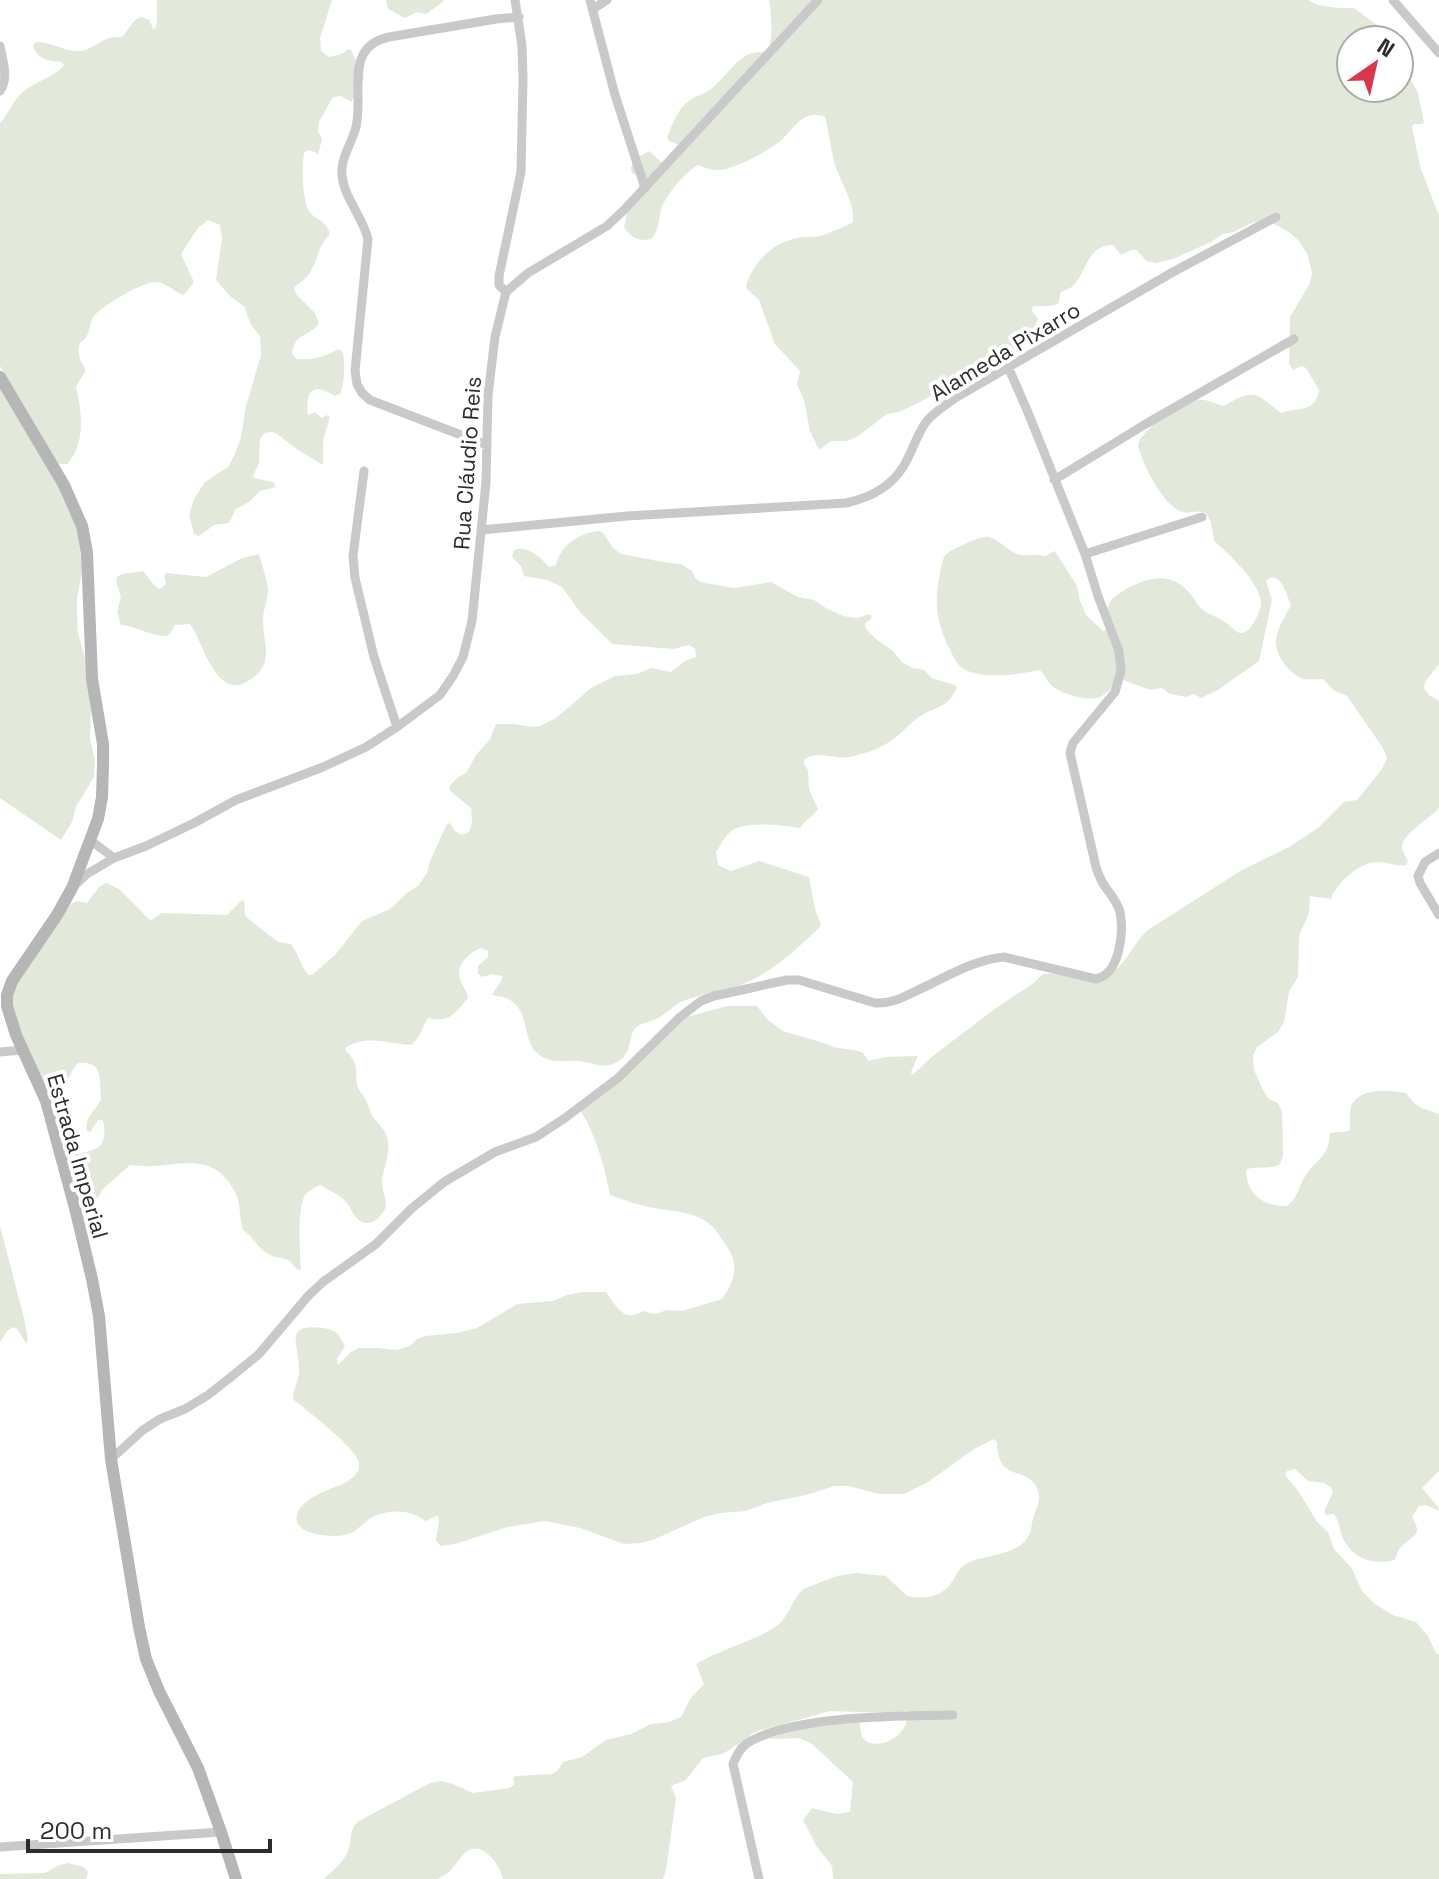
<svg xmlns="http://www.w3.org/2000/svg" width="1439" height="1879" viewBox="0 0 1439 1879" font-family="'Space Grotesk',sans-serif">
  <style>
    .green { fill: #e3e9da }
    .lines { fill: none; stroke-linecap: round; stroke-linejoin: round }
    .street { stroke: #c9c9c9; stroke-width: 9 }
    .secondary { stroke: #b6b6b6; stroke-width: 12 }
    .labels { text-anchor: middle; stroke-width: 8; stroke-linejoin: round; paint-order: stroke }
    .street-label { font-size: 22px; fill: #2c2c2c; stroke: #fff }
  </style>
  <rect width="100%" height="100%" fill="#fff"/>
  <path class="green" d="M157 0H332L320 38 321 51 329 57 342 54 348 49 351 50 364 79 351 102 341 96 333 97 319 122 318 131 322 139 318 155 315 152 308 150 304 153C302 166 302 200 309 211 317 222 326 219 330 234 318 247 319 255 312 269 309 277 300 282 294 288L296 294 314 312 319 323C311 337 295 331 292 354L297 359C314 360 324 357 339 349L343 352C345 365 345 381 340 394L335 396C313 382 305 390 308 415L315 412 322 418 327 415 330 417 323 441V465L298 450 276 433 271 432 265 433 260 439 259 463 253 476 254 478 273 482 276 487 260 491 249 502 236 509 229 523 214 525 199 536 194 534 189 515 194 499 205 482 228 467 235 454 241 437 246 406 261 355 260 336 251 325 244 306 231 297 216 280 222 238 220 225 208 220 198 228 181 254 194 282 184 295C175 293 165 281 155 282 141 283 103 305 94 316 88 325 91 337 80 343 76 353 81 362 86 370L76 387C82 410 86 445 67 464H60L49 460 73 511 82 547 83 568 77 598V613L78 633 88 669 91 708 90 738 95 760 94 777 76 807 72 822 61 840 0 798V377L36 431 0 366V123C10 112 11 102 24 91 36 81 55 77 64 65L62 62C49 61 38 60 33 46L36 42C51 41 65 52 80 51 91 50 99 41 109 38 113 37 118 37 122 37L135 20 141 17 149 20 154 30 157 24Z
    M386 0H444L443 2 426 14 417 12 405 18 388 9Z
    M769 0H1308L1318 5 1337 8H1354L1389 34 1392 40H1351V88H1399V57L1418 93 1424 122 1422 124H1414L1412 127 1420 166 1439 216V664L1425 682 1424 688 1429 695 1439 701V808C1431 818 1400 835 1402 848 1402 850 1407 859 1408 861L1406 865C1396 867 1391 863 1381 862 1362 860 1337 882 1331 899L1310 896 1309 913 1299 936 1298 977 1289 992 1284 1022 1278 1032 1257 1047 1253 1055 1254 1070 1264 1092 1269 1099 1278 1103 1282 1112 1283 1156 1280 1164C1269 1170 1259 1166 1247 1169L1246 1172C1248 1196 1264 1206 1287 1206 1299 1196 1297 1190 1304 1178 1315 1159 1329 1158 1330 1133 1338 1131 1344 1133 1350 1130 1350 1122 1349 1110 1352 1104 1362 1087 1391 1090 1406 1093L1414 1103 1421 1108 1439 1114V1471L1422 1488 1438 1507 1439 1511 1425 1505 1419 1506 1412 1517C1424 1537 1412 1535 1400 1548 1398 1551 1396 1556 1395 1560 1374 1565 1354 1560 1343 1539 1339 1530 1340 1522 1334 1514L1325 1515V1509L1333 1492 1331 1487 1324 1483 1308 1481 1295 1469 1287 1471 1285 1475 1299 1492 1317 1522 1328 1532 1334 1549 1351 1567 1362 1591 1375 1604 1393 1615 1416 1622 1428 1636 1436 1653 1439 1655V1879H833L832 1866 817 1847 803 1820 812 1808 837 1814 850 1812 853 1782 812 1744 799 1738 767 1739 819 1721 854 1719 860 1724C860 1727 861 1735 862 1737 874 1754 913 1736 906 1711L890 1713 830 1711 758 1731 750 1735 748 1740 741 1742 723 1754 703 1758 686 1780 671 1786 676 1798 666 1871 663 1879H503C500 1868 494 1858 485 1852 467 1840 460 1862 449 1872 449 1873 439 1878 438 1879H323C333 1871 345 1861 349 1848 352 1837 349 1832 357 1822L430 1783 442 1781 453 1784 473 1793 509 1788 514 1785 513 1778 516 1776 552 1774 557 1771 563 1762 582 1757 606 1740 631 1734 651 1724 669 1722 681 1717 690 1699 704 1684 696 1664C717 1652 739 1645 761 1635 766 1632 773 1629 778 1625 788 1617 793 1598 803 1589L837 1576 856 1573 886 1576 907 1596C920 1599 938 1598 948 1587 955 1580 957 1568 967 1563 985 1554 1016 1556 1028 1537 1032 1531 1031 1525 1033 1519 1035 1510 1040 1505 1039 1495 1033 1462 997 1487 997 1442L994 1439 974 1449 928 1482 904 1494H879L848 1486H834L810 1494 767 1503 746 1511 720 1513 704 1517 655 1539 642 1543 624 1544 580 1528 545 1521 508 1527 455 1544 441 1546 436 1541 439 1520 438 1515 425 1521C410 1508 384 1509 368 1520 361 1525 356 1532 348 1534 333 1539 285 1535 299 1510 305 1499 324 1491 335 1487 345 1484 361 1475 359 1463 357 1448 307 1411 293 1399 293 1388 300 1379 299 1368 298 1342 284 1323 323 1328 337 1330 339 1334 345 1346L337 1359 338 1365 351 1352 358 1348H379L396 1350 410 1346 417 1339 425 1336 457 1333 477 1328 517 1304 553 1301 567 1295 583 1292H606C617 1307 624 1323 643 1311L655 1314 667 1310 682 1311 722 1299C734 1282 740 1265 727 1247 722 1240 718 1232 712 1226 698 1213 676 1211 659 1209 643 1206 625 1201 610 1195 604 1165 596 1135 580 1110L675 1023 687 1017 727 1006H757L768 1020 783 1031 824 1043 833 1047 859 1051 863 1053 869 1061 886 1057 918 1056 911 1072 912 1075 934 1055 996 1008 1035 982 1043 974C1063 972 1077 979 1094 978 1122 977 1128 950 1144 934 1146 931 1150 928 1154 926L1242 870 1289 847 1319 827 1344 802 1357 800 1382 769 1387 758 1383 748 1347 696 1333 690 1323 679C1317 679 1309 680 1304 679 1290 676 1274 653 1276 640 1277 628 1286 615 1291 605 1286 594 1281 570 1266 580L1272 600 1259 661 1218 690 1201 698 1194 694 1186 697 1170 694 1162 688 1150 690 1123 680C1114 684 1110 691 1102 696 1091 703 1061 694 1052 686 1047 681 1044 674 1040 670 1019 674 979 681 961 667 955 662 952 653 948 646 935 618 934 599 941 569 941 568 944 557 944 557 948 551 959 547 965 544 972 541 982 536 989 537 1000 540 1010 553 1021 555 1030 556 1035 554 1045 556L1055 551 1077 586 1080 601 1086 615 1103 631 1108 629C1107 606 1105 601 1126 589 1151 576 1173 571 1192 596 1195 599 1196 603 1199 606 1205 614 1217 616 1225 622 1230 625 1235 632 1240 633 1247 634 1251 627 1254 622 1257 617 1260 611 1261 605 1262 584 1229 554 1214 541L1211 523 1206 513C1197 509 1190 514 1182 512 1164 507 1140 461 1138 444 1147 422 1178 411 1197 400H1205L1224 406C1238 398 1251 388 1266 401 1271 405 1275 409 1281 413 1299 406 1315 414 1319 390L1306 368 1302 366 1293 370 1289 364 1290 317 1310 283 1312 273 1307 253 1298 240 1289 232 1270 222H1254L1234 232 1223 234 1211 242 1173 259 1156 263 1147 261 1136 250H1131L1121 255 1113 245C1087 245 1087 272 1073 286 1069 289 1066 290 1061 292L1058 304 1051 306H1033L1032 311 1038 319 1035 327 1019 345 997 359 980 378 965 385 942 388 924 400 899 412 887 414 857 437 847 441H831L819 450 810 431 804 400 797 385 800 371 775 344 759 300 747 289 746 285C754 262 772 243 797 238 805 236 815 238 823 235 828 234 848 225 853 222 855 201 839 181 834 161 830 146 829 131 825 117 800 107 793 134 775 145 762 154 731 171 716 170 710 170 704 167 698 165 685 172 665 196 661 210 658 221 659 231 651 239 638 242 630 237 624 227L627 214 646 184 645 179 632 173C628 162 640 156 649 151L662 163 682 146 669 141 667 137C673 124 677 109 690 100 697 95 706 94 712 88 724 78 732 65 744 57 752 51 764 53 767 50 774 44 771 8 769 0Z
    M600 531 604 534 613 548 621 554 663 562 681 564 692 571 695 578 700 582 734 588 771 582 798 597 814 600 826 608 843 616 857 618 870 614 872 618 865 624 866 629 876 639 893 651 903 663 913 668 924 670 932 678 955 685 957 688C946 710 937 705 919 717 909 724 901 734 891 741 879 749 864 754 850 757 835 760 817 749 804 760V764L808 770 809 789 818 809C813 817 805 820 800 828 782 825 749 821 733 830 725 835 721 845 716 852L718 865 731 871 759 861 809 877 815 909 821 925 819 928C797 949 773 971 746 983 725 992 701 993 681 1002 672 1007 665 1015 656 1019 650 1022 643 1023 638 1026 626 1033 636 1055 613 1064 601 1069 589 1061 577 1061 567 1060 556 1063 547 1059 518 1048 533 1013 510 1000 505 997 498 996 492 995 495 988 502 983 502 976L492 974 482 977 478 974V966L488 957V951L481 948C469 953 456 964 460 979 462 986 467 990 468 998 455 1013 450 1023 428 1018 421 1029 422 1036 411 1045 387 1044 368 1034 345 1048L346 1051C363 1067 352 1075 359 1090 361 1093 364 1096 366 1100 369 1106 370 1112 373 1117 378 1124 385 1129 387 1137 391 1152 385 1165 382 1179 380 1195 395 1203 377 1219 373 1222 371 1223 366 1223 355 1222 352 1209 346 1202 339 1194 329 1190 320 1185 314 1188 307 1191 304 1197 297 1211 300 1253 301 1270L296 1269C287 1254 280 1261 268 1254 257 1248 253 1236 243 1230 239 1219 241 1204 236 1194 217 1155 190 1163 155 1166 147 1167 138 1165 130 1165L102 1190 87 1220H82L67 1157C89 1149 110 1155 103 1120H98L90 1132 87 1131C84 1116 96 1111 101 1099 99 1078 104 1061 78 1063 67 1076 64 1095 52 1103L38 1094 8 991 18 970 71 904 77 901 87 903 99 887 106 883 119 889 150 920C156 919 157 914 163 913L227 915 243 899C246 905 243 911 246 917L278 942 291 944C299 955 301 966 308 975H312L335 955 362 921 390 909 407 893 418 886 427 873 430 861 447 824 450 823 454 830 462 835 469 832 472 823 471 808 450 791 449 787 457 778 466 773 476 755 490 739 496 724H514L533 727 540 726 556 718 591 688 615 676 636 674 652 668 671 672 685 661 696 657 695 649 689 645 674 649 612 644 580 612 562 587 547 580 524 576 521 566 512 557 514 550C528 545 540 557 549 567L556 565C561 545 579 532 600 531Z
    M259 554C262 565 267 578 268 590 268 600 263 610 263 620 263 644 276 665 248 681 240 686 233 687 225 682 207 668 202 642 190 624L175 625C173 628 171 633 168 635 160 640 133 625 121 625L117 612 121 597 116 581 117 577 122 574 143 571 155 586 160 589 166 584 164 575 166 573 206 577 242 558Z
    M0 1226 24 1318 28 1341 26 1343 17 1329 13 1327 7 1331 0 1342Z
    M68 1863 84 1867 88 1872 86 1879H0V1874L45 1873 59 1865Z"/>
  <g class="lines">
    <path class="street" d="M590 0 615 95 645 188
      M1393 0 1439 53
      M593 9 607 0
      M0 46C3 62 9 78 0 91
      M506 292 499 285V276L521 172 523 78 522 46 515 0
      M487 445 370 400 362 393 357 384 355 371 368 239C363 217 344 198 342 175 340 159 352 143 356 127 364 94 343 47 389 37L496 19 519 17
      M364 471 353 556 355 578 374 657 397 727
      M1054 480 1144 425 1294 339
      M481 530 627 516 846 503C869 498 890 488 903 467 912 453 916 436 926 422 934 412 945 406 955 398L1173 272 1276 217
      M1085 554 1202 517
      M90 840 114 858
      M1439 853 1425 862 1418 876 1420 883 1439 915
      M74 886 87 874 114 858 146 846 194 823 236 800 323 767 366 747 397 727 440 695 453 676 463 657 472 621 486 482 488 395 495 337 506 292 528 273 607 226 625 209 818 0
      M0 1052 23 1050
      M111 1459 143 1430 160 1419 185 1409 208 1395 231 1377 259 1354 309 1295 323 1282 376 1244 411 1209 444 1182 495 1152 536 1137 565 1118 618 1078 680 1017 701 1001 714 996 787 980H799L875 1003C890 1004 902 998 916 991 945 978 972 960 1004 957L1096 979C1120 974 1124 932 1120 912 1117 901 1110 894 1104 885 1100 879 1098 873 1096 867L1070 753 1073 743 1115 692 1121 671 1119 651 1098 596 1085 554 1027 410 1009 369
      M0 1847 221 1832
      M759 1879 733 1764C736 1757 739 1749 746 1744 790 1715 900 1716 953 1715"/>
    <path class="secondary" d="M0 377 64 485 82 526 87 552 92 679 103 744V765L102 797 98 819 72 888 57 915 12 981 7 995V1006L16 1035 46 1101 76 1212 92 1279 99 1316 111 1459 139 1627 146 1659 159 1691 198 1768 221 1832 236 1879"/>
  </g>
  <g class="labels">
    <g class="street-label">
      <text transform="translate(1005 351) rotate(-31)" y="8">Alameda Pixarro</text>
      <text transform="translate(467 463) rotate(-86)" y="8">Rua Cláudio Reis</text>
      <text transform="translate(78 1156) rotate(74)" y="8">Estrada Imperial</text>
    </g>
  </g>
  <g transform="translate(1375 64) rotate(34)"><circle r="38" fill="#ffffff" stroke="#ababab" stroke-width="2"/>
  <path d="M0-6L14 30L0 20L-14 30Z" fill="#d8384e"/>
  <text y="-12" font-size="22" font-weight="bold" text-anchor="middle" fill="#2c2c2c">N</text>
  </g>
  <path d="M28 1839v12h242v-12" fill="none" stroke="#2c2c2c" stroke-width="4"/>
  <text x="40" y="1839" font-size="24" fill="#2c2c2c" stroke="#ffffff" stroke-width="6" paint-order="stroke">200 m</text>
</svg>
